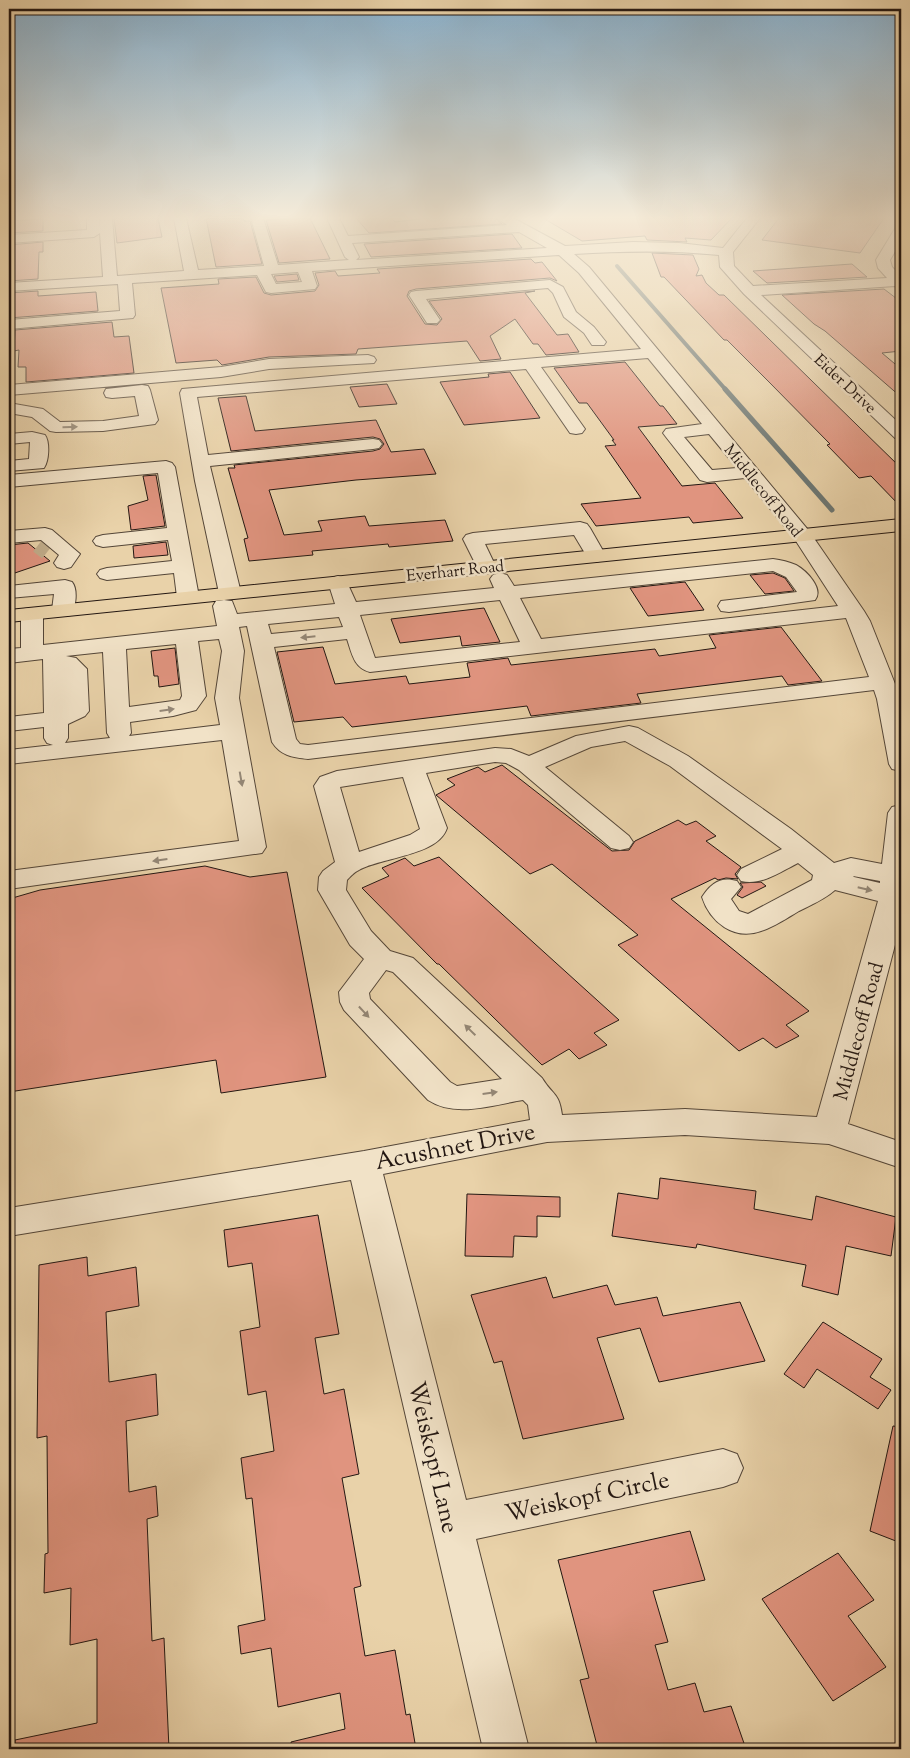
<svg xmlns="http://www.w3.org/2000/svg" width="910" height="1758" viewBox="0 0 910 1758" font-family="'Sorts Mill Goudy',serif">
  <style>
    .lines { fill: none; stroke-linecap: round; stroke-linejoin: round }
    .stream-far1 { stroke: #6b7673; stroke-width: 4 }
    .stream { stroke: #6b7673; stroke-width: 5 }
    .building { fill: #e0947f; stroke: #231712 }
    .minor-tunnel { stroke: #c1ad8b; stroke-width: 19; stroke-dasharray: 19 9; stroke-linecap: butt }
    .minor-casing { stroke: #544638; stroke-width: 2 }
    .major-casing { stroke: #231712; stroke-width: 2 }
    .minor { fill: #f1e2c7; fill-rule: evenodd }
    .major { fill: #e9d2a9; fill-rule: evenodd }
    .oneway { fill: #948776 }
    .labels { text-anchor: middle; stroke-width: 5; stroke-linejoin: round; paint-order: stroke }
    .far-street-label { font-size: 16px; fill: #231712; stroke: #f1e2c7 }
    .street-label { font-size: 20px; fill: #231712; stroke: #f1e2c7 }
    .near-street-label { font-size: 24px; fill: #231712; stroke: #f1e2c7 }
  </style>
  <rect width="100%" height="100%" fill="#e9d2a9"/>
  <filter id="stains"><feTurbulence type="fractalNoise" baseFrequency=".004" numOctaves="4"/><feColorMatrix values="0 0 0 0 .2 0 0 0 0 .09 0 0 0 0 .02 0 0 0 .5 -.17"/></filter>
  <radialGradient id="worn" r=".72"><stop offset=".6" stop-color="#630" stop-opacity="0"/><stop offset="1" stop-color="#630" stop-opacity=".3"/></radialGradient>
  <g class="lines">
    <path class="stream-far1" d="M617 266 726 390"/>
    <path class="stream" d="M725 389 832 510"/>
  </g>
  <path class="building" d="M114 218H158L162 237 117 243Z
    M206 218H243L244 221H250L262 264 216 267Z
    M310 218 330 259 279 263 266 220Z
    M356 218H391L395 222 427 218H495L502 224 369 233Z
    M543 218H732L711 240 685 238 687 242 647 240 645 236 582 241Z
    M779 218H884L860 253 762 240Z
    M43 219V231L9 233V221Z
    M512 234 522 248 371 257 364 244Z
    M43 242V252H39L38 279 9 281V245Z
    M652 253 693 255 699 269 696 276 702 275 706 283 719 295H724L901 468V507L871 476 859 478 827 445 830 444 770 383 727 340H724L664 277H661Z
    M531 259 535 263 542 262 557 281 550 278 416 289 409 291 407 296 425 324 437 325 442 319 429 301 535 291 525 293 557 335 568 334 579 352 546 355 538 344H533L515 319 490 336 501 359 480 361 467 341 358 349 356 354 269 357 222 365 217 360 176 363 161 288 219 284 218 279 256 277 264 293 271 295 315 291 319 285 315 273 335 271 338 276 380 273 377 269Z
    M852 264 867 277 767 283 753 271Z
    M297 274 299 280 277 282 274 276Z
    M884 289 901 302V351L882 353 901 369V397L825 331 814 324 782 295Z
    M38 291V296L96 292 98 311 9 318V293Z
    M112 322 114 337 129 336 134 373 26 382V367H18L19 350 14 351 15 330Z
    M625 362 660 406H663L677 424 638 427 682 486 715 483 743 518 693 523 689 517 596 526 581 504 641 498 605 446 616 445 612 440H614L587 403H579L554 368Z
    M510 372 540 418 464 425 440 382 489 377 488 374Z
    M387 384 397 404 359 407 350 387Z
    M246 396 255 431 376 420 391 452 424 449 436 474 356 480 269 490 284 535 322 531 318 521 365 516 369 526 445 520 453 541 389 547 388 544 312 551 313 555 249 561 244 539 248 538 228 468H235L234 465 373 451 380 449 384 444 380 439 373 437 231 451 218 398Z
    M156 475 165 526 131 530 128 506 148 500 143 476Z
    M166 542 168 555 134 558 133 546Z
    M28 543 50 561 9 575V545Z
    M773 573 785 578 794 591 765 594 750 575Z
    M685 582 704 610 648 616 630 588Z
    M484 608 500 642 462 646 460 636 400 643 391 619Z
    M781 627 822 681 788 685 782 676 637 694 641 703 531 716 527 706 352 727 343 717 294 722 277 652 323 647 335 684 406 676 409 684 470 677 467 663 508 658 511 665 655 649 659 656 716 648 709 635Z
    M175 648 179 684 159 687 158 676H154L151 651Z
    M502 765 612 851 629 850 635 841 678 820 686 825 696 821 716 836 706 841 741 867 735 874 738 879 726 878 718 880 715 878 671 899 809 1011 786 1025 799 1036 776 1048 763 1038 739 1051 618 945 638 935 552 864 530 874 436 795 455 785 447 779 478 767 485 772Z
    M439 857 619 1020 594 1033 607 1045 579 1059 569 1049 542 1065 439 964H437L362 888 389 876 382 868 405 858 414 866Z
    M205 866 250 877 287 872 326 1077 221 1093 216 1060 9 1092V899L40 890Z
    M761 882 766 886 742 898 737 895 743 887 740 883Z
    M660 1178 756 1191 754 1209 812 1220 816 1196 896 1217 891 1256 846 1246 838 1295 802 1286 806 1265 697 1244 696 1248 612 1236 618 1193 658 1199Z
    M467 1194 560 1197V1217L537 1216V1237L514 1236 513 1257 465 1256Z
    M318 1215 339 1334 315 1338 324 1394 344 1389 359 1474 342 1478 361 1586 354 1588 365 1656 395 1650 406 1715 410 1714 416 1749H292L291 1742 345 1729 340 1693 278 1707 271 1648 241 1654 238 1626 265 1620 252 1498 246 1499 241 1458 274 1451 266 1391 248 1395 240 1331 260 1327 252 1263 228 1267 224 1230Z
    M87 1257 88 1276 136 1267 139 1306 106 1312 109 1382 156 1374 158 1415 126 1421 129 1492 156 1486 158 1516 147 1519 152 1641 164 1638 169 1749H15V1740L97 1723V1639L70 1645 71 1588 44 1593 45 1554 48 1553 47 1436 37 1438 39 1265Z
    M546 1277 553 1298 607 1285 615 1305 657 1297 663 1316 740 1302 765 1361 659 1382 640 1328 597 1338 624 1419 523 1439 502 1361 494 1363 471 1295Z
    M823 1322 882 1359 870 1377 891 1390 878 1409 817 1369 804 1388 784 1374Z
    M893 1426 901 1427V1543L870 1531Z
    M690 1531 705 1580 653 1591 668 1642 655 1645 668 1690 695 1683 704 1712 731 1706 746 1749H598L580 1680 589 1678 558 1560Z
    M838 1553 874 1600 848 1616 886 1667 833 1701 762 1599Z"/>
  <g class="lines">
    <path class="minor-tunnel" d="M39 544 48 551"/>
    <defs>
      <path id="minor" d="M87 218H99L100 226V218H112L117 276 184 271 174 218H186L198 270 264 266 251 218H263L278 265 349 260 345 257 327 218H339L348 236 507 225 497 218H513L565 246 633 242 679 243 723 248 747 218H760L733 252 734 266 753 286 887 278 878 268 876 260 896 227 901 226V241L890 260 892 267 901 276V287L895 286 761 295 901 425V439L895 438 744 294 720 267 719 255C670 250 623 251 574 254L589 267 809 531 864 611 870 621 901 699V771L892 769 889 764 877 699 874 690 308 759C292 757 281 756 272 742L247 626 239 627 244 651 239 698 266 847 262 853 9 889V871L239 841 222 740 9 764V750L53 745 47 743 44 738V727L9 731V717L44 713 43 659 9 663V649L21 648V614L24 609 32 608 40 609 43 614V645L217 626 213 606 216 601 224 600 232 601 237 614 335 604 328 582 331 578 338 576 345 578 356 602 494 588 490 579 493 575 500 573 507 575 514 586 773 559C781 560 789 562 796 565 807 571 824 589 815 600L729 612 721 611 718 606 721 601 797 592 786 577 773 571 520 598 541 639 838 606 794 538 745 478 707 482 700 480 666 437 663 433 666 429 702 424 648 358 541 367 585 429 582 433 576 434 570 433 526 369 197 397 208 455 373 439 379 440 382 444 379 448 373 449 210 466 241 593 237 597 230 599 223 597 219 593 195 481 180 393 182 389 641 349 579 273 559 255 312 271 317 286 315 289 271 293 266 292 257 275 132 283 135 315 133 318 9 329V320L120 311 118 284 9 291V283L103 277 100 233 94 237 9 243V235L87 230ZM519 232 547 248 356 260 359 257 352 243ZM298 272 302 282 276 284 271 274ZM709 434 737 468 712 470 684 437ZM500 600 520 642 375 658 360 615ZM339 617 343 627 271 634 268 624ZM846 618 869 677 308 745 300 744 296 739 274 647 347 639C352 654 354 668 370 672ZM219 639 222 651 215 698 220 725 129 736 131 733 130 722 173 716 196 710 206 696 198 641ZM176 644 182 696 180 700 129 707 126 649ZM103 652 107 733 110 738 65 743 68 738V724L85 716 89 711 87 669 76 658 66 656Z
        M550 280 563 287 576 312 594 327 606 342 604 345H592L584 333 564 317 553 293 548 288 426 299 440 320 437 323H427L409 295 411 292 416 291Z
        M368 355 374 357 376 360 374 363 269 369 221 377 9 395V385L221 367 269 359Z
        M142 385 148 386 150 390 158 420 155 424 103 431 56 432 50 431 32 417 9 413V403L43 409 60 422 103 421 139 416 135 396 112 398 106 397 104 393 106 389Z
        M32 432 45 435C50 442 49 461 44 468L9 471V461L29 459 30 442 9 444V434Z
        M166 461 172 463 175 467 199 597 196 602 188 603 180 602 177 597 174 573 107 580 100 578 97 574 100 570 107 568 172 561 168 540 103 547 96 545 93 541 96 537 103 535 167 528 158 473 9 487V475Z
        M580 522 587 524 590 528 606 556 603 560 596 562 589 560 574 535 485 544 496 567 493 571 486 573 479 571 463 539 466 535 473 533Z
        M45 528 52 530 80 554 71 567 64 569 57 567 54 563 59 555 41 540 9 543V531Z
        M65 580 72 582C78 589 76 607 71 615L63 616 55 615 52 610 54 594 9 598V586Z
        M629 726 638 728 688 756 791 829 834 863 851 858 882 864 888 813 892 807 901 805V922L848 1124 901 1142V1168L829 1144 685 1135 547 1142 383 1174 466 1500 723 1449 737 1454 743 1468 737 1482 723 1487 476 1539 529 1749H483L351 1180 9 1236V1208L364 1151 530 1120 528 1105 523 1100C492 1105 455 1118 428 1100L344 1010 340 1002 339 992 364 959 350 945 318 890 319 877 323 871 335 862 314 786 320 777 337 771 495 748 511 749 529 756 576 736ZM625 741 670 766 782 849 741 869 737 875 741 881C761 886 780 872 798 863L813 875 812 880 748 914 739 911 731 899 741 887 737 881C721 876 711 883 702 897 710 922 734 941 761 931 774 927 787 918 799 911 811 905 825 899 835 890L878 901 817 1117 685 1109 562 1115C559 1092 553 1096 542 1078L413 958 390 951 371 931 346 890 347 880C350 877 354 872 359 870 382 857 438 856 447 828L426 773 495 762 506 763 519 770 611 848 620 850 629 848 633 842 629 836 545 767 591 747ZM403 777 420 829 410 835 359 852 340 787ZM853 876 880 881V883L854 877ZM386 970 393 972 502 1079 457 1086 450 1082 370 999 369 993Z"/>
      <path id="major" d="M901 519V531L9 622V610Z"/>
    </defs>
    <use href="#minor" class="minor-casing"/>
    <use href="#major" class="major-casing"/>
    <use href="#minor" class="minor"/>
    <use href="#major" class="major"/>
  </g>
  <defs><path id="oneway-solid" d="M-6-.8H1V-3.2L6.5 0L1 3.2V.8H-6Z" transform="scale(1.25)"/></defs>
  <g class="oneway">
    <use href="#oneway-solid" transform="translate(70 427) rotate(-1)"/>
    <use href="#oneway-solid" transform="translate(308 637) rotate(174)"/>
    <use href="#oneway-solid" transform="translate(167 710) rotate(-8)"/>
    <use href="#oneway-solid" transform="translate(241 779) rotate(80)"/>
    <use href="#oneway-solid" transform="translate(160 860) rotate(172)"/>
    <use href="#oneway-solid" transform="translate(865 889) rotate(13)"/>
    <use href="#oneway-solid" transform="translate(364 1012) rotate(47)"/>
    <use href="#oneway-solid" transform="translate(470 1030) rotate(-136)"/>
    <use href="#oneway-solid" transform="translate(490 1093) rotate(-8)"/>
  </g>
  <linearGradient id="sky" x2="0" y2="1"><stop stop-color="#89b4d3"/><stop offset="0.47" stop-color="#f5ebd8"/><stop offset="1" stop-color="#f5ebd8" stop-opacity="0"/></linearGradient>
  <rect width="910" height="464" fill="url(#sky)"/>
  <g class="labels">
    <g class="far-street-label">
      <text transform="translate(846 383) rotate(43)" y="6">Eider Drive</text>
      <text transform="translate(764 490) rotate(51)" y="6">Middlecoff Road</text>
      <text transform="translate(455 570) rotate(-6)" y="6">Everhart Road</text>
    </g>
    <g class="street-label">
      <text transform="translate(858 1031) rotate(-75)" y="7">Middlecoff Road</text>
    </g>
    <g class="near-street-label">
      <text transform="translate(455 1146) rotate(-11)" y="8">Acushnet Drive</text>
      <text transform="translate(434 1457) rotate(77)" y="8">Weiskopf Lane</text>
      <text transform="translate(587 1496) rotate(-12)" y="8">Weiskopf Circle</text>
    </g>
  </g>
  <rect width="910" height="1758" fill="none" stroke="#e9d2a9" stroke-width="30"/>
  <rect x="10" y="10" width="890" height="1738" fill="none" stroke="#231712" stroke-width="2.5"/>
  <rect x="15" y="15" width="880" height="1728" fill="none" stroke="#231712"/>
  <rect width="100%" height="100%" filter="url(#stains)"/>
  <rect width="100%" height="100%" fill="url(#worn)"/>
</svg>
